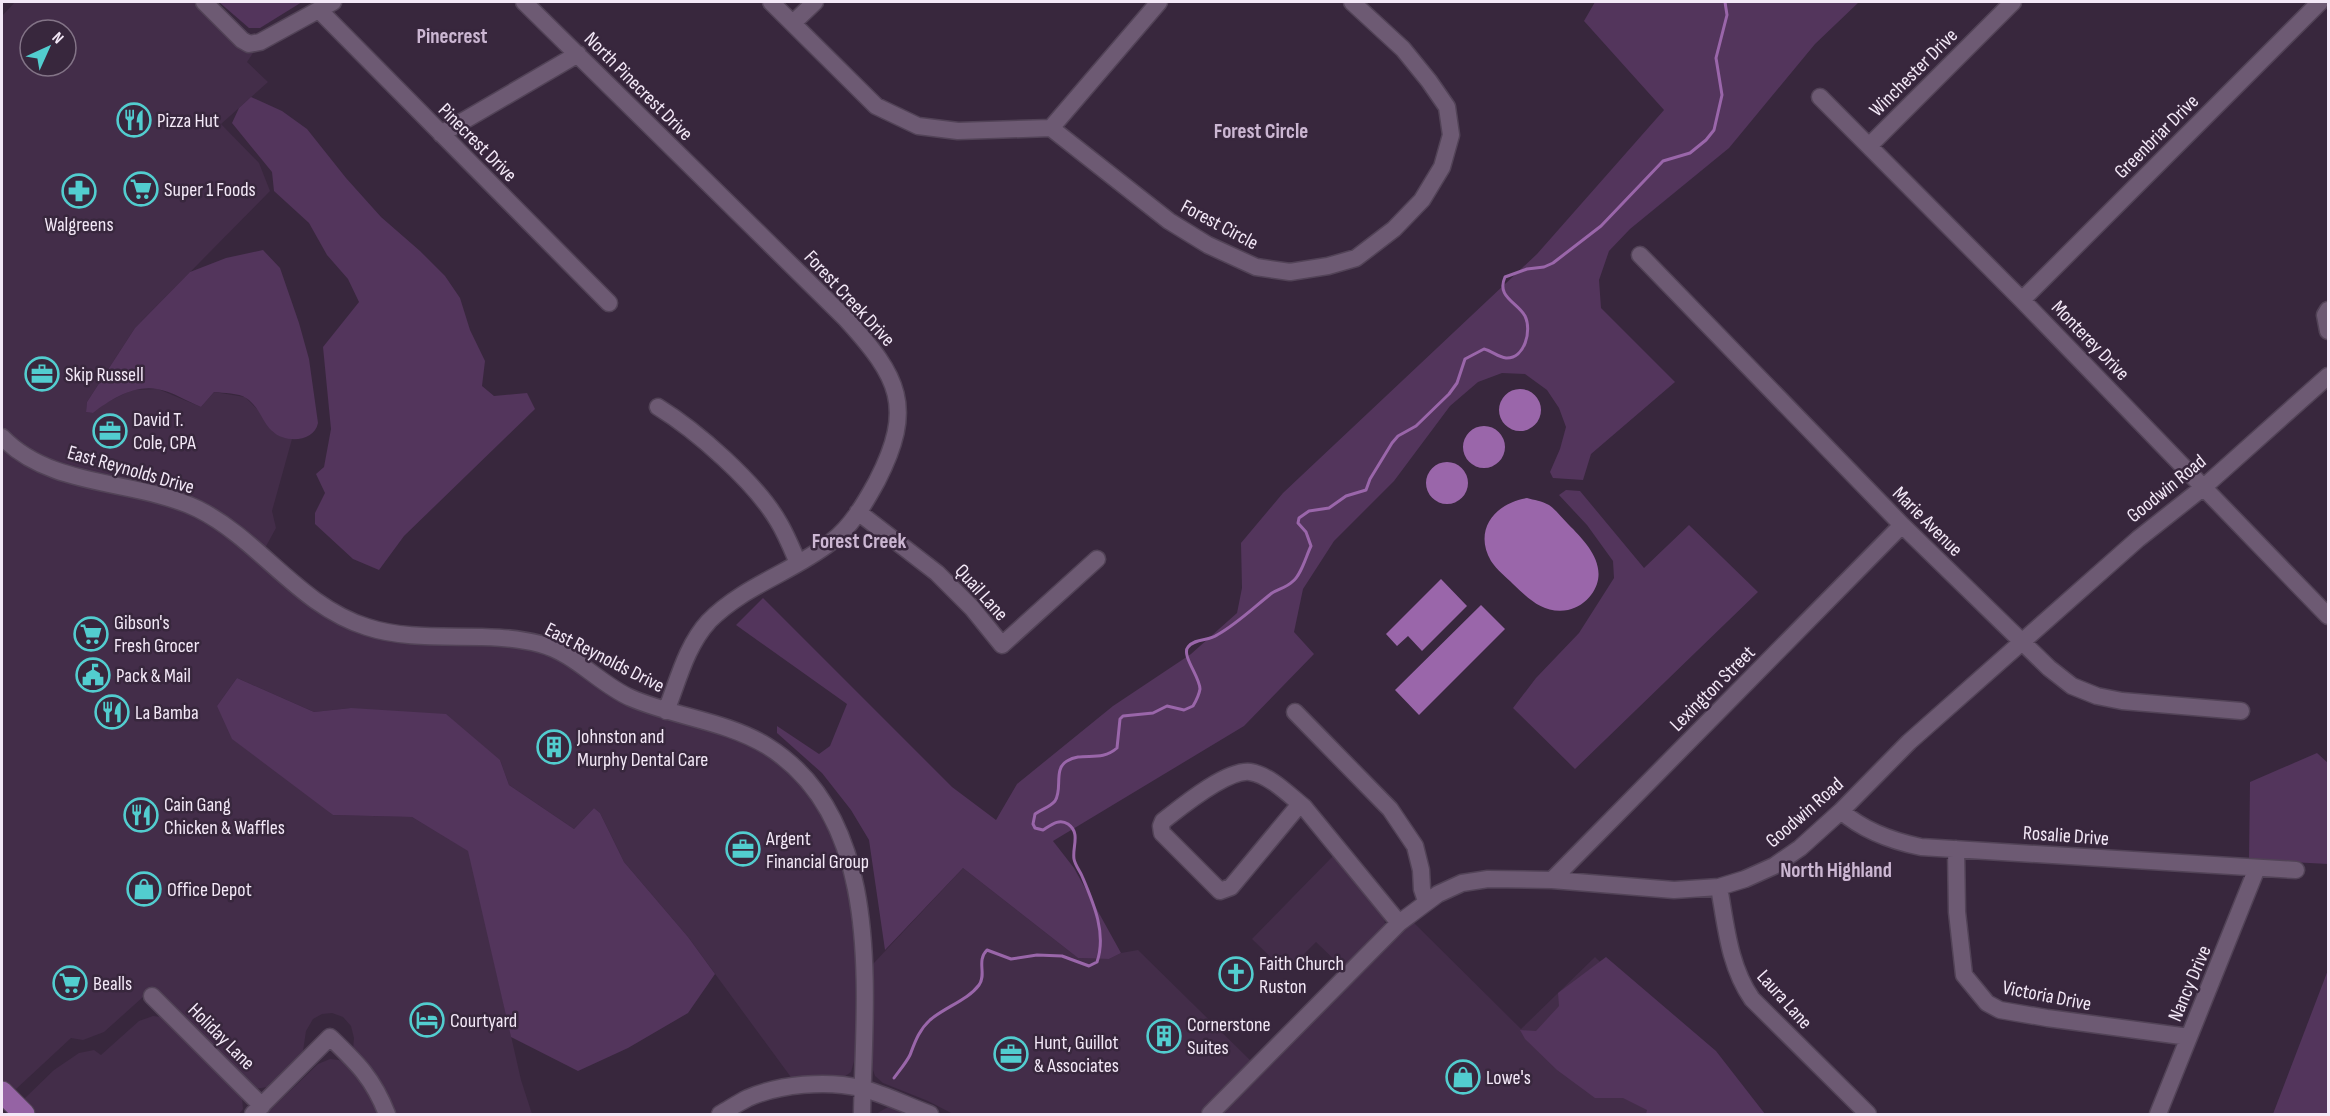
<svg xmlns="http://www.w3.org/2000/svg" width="2330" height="1116" viewBox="0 0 2330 1116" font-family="'Sofia Sans Condensed',sans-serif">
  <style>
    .built { fill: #432d49; fill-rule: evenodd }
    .green { fill: #53355c }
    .water { fill: #9a66aa }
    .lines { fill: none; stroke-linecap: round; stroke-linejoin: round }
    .stream { stroke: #9a66aa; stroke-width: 3 }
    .minor-casing { stroke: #524357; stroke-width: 19 }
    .major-casing { stroke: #524357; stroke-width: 23 }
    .minor { stroke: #6d5a73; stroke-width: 16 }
    .major { stroke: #9563a4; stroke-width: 21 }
    .labels { text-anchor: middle; stroke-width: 5; stroke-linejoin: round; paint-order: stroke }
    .street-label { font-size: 20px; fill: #f3e8f7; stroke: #38273d }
    .poi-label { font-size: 20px; fill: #f3e8f7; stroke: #38273d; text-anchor: start }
    .neighbourhood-label { font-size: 21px; font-weight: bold; fill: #ccb7d3; stroke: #38273d }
  </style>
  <rect width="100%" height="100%" fill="#38273d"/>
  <path class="built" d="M15 2H194L241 49 253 53 247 62 268 82 221 124 259 163 270 191 135 328 87 402 86 412 93 413 104 404 131 390 158 389 201 407 214 392 245 397 260 412 273 432 292 439 272 511 276 528 264 550 237 528 49 462 2 430V16ZM30 30H66V66H30Z
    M2 448 26 466 42 474 173 506 204 520 323 613 535 649 688 724 746 742 776 760 808 792 826 821 840 858 849 896 855 955V1058L851 1072 844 1077 793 1080 688 937 624 862 600 813 594 808 574 829 509 785 500 760 351 708 314 712 237 678 217 706 333 815 412 817 469 851 521 1080 532 1114H393L353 1049 354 1038 351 1026 343 1017 332 1013 322 1014 313 1019 306 1031 303 1051 267 1087 255 1089 153 988 104 1032 83 1040 71 1038 16 1089 2 1084Z
    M1336 853 1384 914 1385 925 1344 969 1316 942 1286 972 1252 939Z
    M963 868 1078 958 1109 959 1121 953 1138 950 1253 1063 1201 1114H953L928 1101 883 1083 875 1076 873 1070V964Z
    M1410 919 1521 1029 1595 957 1743 1101 1729 1114H1218Z
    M153 1016 162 1017 242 1097 243 1109 239 1114H34L24 1099 54 1070 79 1053 94 1050 101 1055 139 1021Z
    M330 1059 339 1060 347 1064 371 1093 380 1114H266L318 1064Z
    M888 1107H894L912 1114H876Z"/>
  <path class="green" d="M219 2H302L260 28H249Z
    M1595 2H1859L1815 44 1729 148 1630 229 1609 251 1599 280 1601 308 1675 382 1591 454 1583 480 1553 478 1550 472 1560 449 1566 427 1559 408 1547 390 1525 374 1502 373 1478 382 1450 406 1394 481 1334 541 1303 589 1294 632 1314 654 1244 726 1053 841 1074 868 1121 953 1109 959 1078 958 963 868 885 950 869 840 851 810 822 773 777 733V726L819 754 830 746 847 704 736 625 763 598 952 787 996 820 1017 784 1113 706 1191 654 1237 613 1242 588 1241 543 1283 493 1537 254 1664 110 1584 21Z
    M251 97 282 111 307 129 346 178 381 217 420 251 445 276 460 298 470 330 485 361 482 386 494 396 527 393 535 409 404 536 379 570 353 559 315 524V513L325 493 316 474 324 467 331 429 323 347 359 302 348 279 327 255 309 223 274 191 272 172 232 123 239 108Z
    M263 250 280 268 299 323 309 359 318 423C314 443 284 443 272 431 262 422 259 406 246 398 239 393 223 393 214 392L201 407C188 402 172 391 157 389 134 385 111 399 93 413L86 412 87 402 135 328 190 272 226 258Z
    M1566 490 1580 491 1644 568 1689 525 1758 592 1575 769 1513 708 1536 678 1579 633 1614 578 1613 561 1587 525 1559 495Z
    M237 678 314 712 351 708 446 714 500 760 509 785 574 829 594 808 600 813 624 862 688 937 715 974 688 1013 628 1048 578 1071 511 1037 468 851 412 817 333 815 232 739 217 706Z
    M2317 753 2328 763V864L2249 860 2250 782Z
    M1606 957 1716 1051 1765 1114H1646L1647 1110 1623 1098H1595L1557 1070 1525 1039 1520 1030 1536 1031 1559 1006 1558 993Z
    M2328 970V1114H2273Z"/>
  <path class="water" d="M1499 410a21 21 0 1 1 42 0a21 21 0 1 1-42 0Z
    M1463 447a21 21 0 1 1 42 0a21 21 0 1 1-42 0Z
    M1426 483a21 21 0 1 1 42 0a21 21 0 1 1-42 0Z
    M1527 498C1534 500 1542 501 1549 505 1556 510 1562 518 1568 524 1587 543 1611 568 1591 595 1586 602 1577 608 1568 610 1544 614 1530 600 1513 584 1506 577 1497 570 1491 561 1473 530 1495 503 1527 498Z
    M1441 579 1467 606 1422 651 1408 636 1397 646 1386 634Z
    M1481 605 1505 629 1419 715 1395 690Z"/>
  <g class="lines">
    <path class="stream" d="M894 1078C899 1071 906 1063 910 1055 915 1042 919 1030 930 1020 945 1007 968 1000 979 985 987 974 976 961 987 950L1011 959 1037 955 1062 956 1089 966 1097 962C1107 933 1093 902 1082 876 1080 871 1075 865 1074 859 1072 847 1081 833 1068 824 1059 818 1051 825 1043 830L1035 828 1033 824 1035 814C1042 809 1050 807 1055 801 1063 789 1053 769 1067 761 1083 751 1100 763 1117 748L1120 719 1123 716 1153 713 1167 706 1184 710 1193 706C1196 701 1199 695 1200 689 1200 677 1181 655 1188 647 1195 638 1209 641 1217 635 1237 624 1254 607 1272 593 1279 589 1287 587 1292 582 1301 576 1306 556 1311 546L1306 532 1298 523 1299 518 1309 511 1329 508 1346 496 1366 490 1370 479 1392 443 1398 436 1416 426 1449 394 1457 383 1465 359 1484 349C1492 351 1498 357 1506 358 1525 359 1532 330 1525 316 1517 302 1496 297 1505 277L1527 269 1544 267 1553 263 1601 226 1663 161 1690 153 1706 140 1714 130 1722 95 1716 58 1727 15 1725 2"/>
    <defs>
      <path id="minor" d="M204 2 242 40 249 44 260 42 333 2
        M524 2 846 319C899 377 915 407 877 481 865 503 851 527 831 542 793 572 743 586 709 621 686 646 678 681 666 711
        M771 2 876 106 918 126 958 131 1051 128
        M1159 2 1051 128 1169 221 1208 245 1256 267 1290 272 1328 266 1356 258 1394 229 1422 200 1442 167 1451 135 1447 107 1429 81 1403 49 1352 2
        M319 10 609 303
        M793 23 815 2
        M1820 97 2022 300 2328 616
        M441 134 578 54
        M1869 146 2013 2
        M1640 255 1902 525 2049 668 2072 686 2097 696 2122 701 2241 711
        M2022 300 2320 2
        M2328 310 2325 315 2328 331
        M658 407C697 431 755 482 778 521 786 534 792 549 798 563
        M2 437C52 489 136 479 198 509 260 540 299 606 367 627 422 645 484 629 540 644 575 653 599 684 631 698 675 717 726 721 767 746 886 820 864 994 862 1114
        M858 512 937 573 972 608 1002 645 1097 559
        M1295 712 1390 809 1415 846 1421 870 1422 889 1426 901
        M1300 804 1231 887 1220 891 1162 833 1161 826 1163 821C1181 807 1227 769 1250 772 1270 775 1289 795 1304 807L1399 923
        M1841 811C1864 831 1892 841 1921 847L2296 870
        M1956 849 1957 912 1964 975 1987 1003 2000 1010 2047 1018 2189 1037
        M1552 880 1902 525
        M1719 887C1726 926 1729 966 1752 999L1868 1114
        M152 996 262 1106
        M253 1114 330 1037C357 1063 373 1078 387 1114
        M720 1114C729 1109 738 1103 748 1098 780 1084 826 1080 861 1088 884 1094 908 1106 930 1114
        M1210 1114 1399 923 1438 894 1462 883 1488 879 1552 880 1674 890 1719 887 1745 879 1774 866 1800 848 1841 811 1909 742 2138 539 2205 486 2328 376
        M2158 1114 2257 868"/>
      <path id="major" d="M2 1092 24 1114"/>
    </defs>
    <use href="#minor" class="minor-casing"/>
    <use href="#major" class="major-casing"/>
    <use href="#minor" class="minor"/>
    <use href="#major" class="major"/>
  </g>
  <defs>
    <symbol id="restaurant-ring" viewBox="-11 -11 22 22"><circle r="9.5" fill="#38273d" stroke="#52cdcf" stroke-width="1.5"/><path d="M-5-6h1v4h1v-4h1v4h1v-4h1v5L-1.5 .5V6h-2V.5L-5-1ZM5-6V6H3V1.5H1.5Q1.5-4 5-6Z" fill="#52cdcf"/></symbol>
    <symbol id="supermarket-ring" viewBox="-11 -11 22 22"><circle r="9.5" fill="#38273d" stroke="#52cdcf" stroke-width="1.5"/><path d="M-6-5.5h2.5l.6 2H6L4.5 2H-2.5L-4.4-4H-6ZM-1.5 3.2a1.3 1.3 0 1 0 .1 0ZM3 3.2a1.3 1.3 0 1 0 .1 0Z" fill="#52cdcf"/></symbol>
    <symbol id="pharmacy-ring" viewBox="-11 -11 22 22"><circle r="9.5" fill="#38273d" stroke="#52cdcf" stroke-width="1.5"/><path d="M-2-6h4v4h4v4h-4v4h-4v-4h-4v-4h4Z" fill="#52cdcf"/></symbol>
    <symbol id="office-ring" viewBox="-11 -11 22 22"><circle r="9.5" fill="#38273d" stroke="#52cdcf" stroke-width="1.5"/><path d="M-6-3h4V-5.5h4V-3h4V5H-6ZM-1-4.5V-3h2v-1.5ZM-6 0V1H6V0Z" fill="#52cdcf"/></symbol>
    <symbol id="civic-ring" viewBox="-11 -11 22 22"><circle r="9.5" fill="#38273d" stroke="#52cdcf" stroke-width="1.5"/><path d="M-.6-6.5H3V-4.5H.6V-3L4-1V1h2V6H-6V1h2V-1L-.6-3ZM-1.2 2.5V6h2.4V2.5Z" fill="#52cdcf"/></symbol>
    <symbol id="building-ring" viewBox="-11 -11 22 22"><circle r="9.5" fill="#38273d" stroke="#52cdcf" stroke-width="1.5"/><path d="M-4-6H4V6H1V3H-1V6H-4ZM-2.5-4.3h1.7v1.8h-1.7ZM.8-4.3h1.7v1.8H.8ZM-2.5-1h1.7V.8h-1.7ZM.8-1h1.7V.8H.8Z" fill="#52cdcf"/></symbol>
    <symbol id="shop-ring" viewBox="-11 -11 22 22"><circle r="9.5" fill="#38273d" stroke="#52cdcf" stroke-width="1.5"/><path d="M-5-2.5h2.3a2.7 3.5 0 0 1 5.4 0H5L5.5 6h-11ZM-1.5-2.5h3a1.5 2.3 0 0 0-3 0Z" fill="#52cdcf"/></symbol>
    <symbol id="church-ring" viewBox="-11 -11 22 22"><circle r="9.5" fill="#38273d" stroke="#52cdcf" stroke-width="1.5"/><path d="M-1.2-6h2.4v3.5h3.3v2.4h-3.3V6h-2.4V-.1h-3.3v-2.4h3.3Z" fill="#52cdcf"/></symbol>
    <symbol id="hotel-ring" viewBox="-11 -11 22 22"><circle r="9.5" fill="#38273d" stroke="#52cdcf" stroke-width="1.5"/><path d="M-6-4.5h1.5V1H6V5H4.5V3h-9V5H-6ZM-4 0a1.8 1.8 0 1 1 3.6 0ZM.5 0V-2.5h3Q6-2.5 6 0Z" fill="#52cdcf"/></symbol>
  </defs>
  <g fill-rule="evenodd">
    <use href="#restaurant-ring" x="115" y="101" width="38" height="38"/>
    <use href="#supermarket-ring" x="122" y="170" width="38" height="38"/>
    <use href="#pharmacy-ring" x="60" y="172" width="38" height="38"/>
    <use href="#office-ring" x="23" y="355" width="38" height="38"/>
    <use href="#office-ring" x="91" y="412" width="38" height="38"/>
    <use href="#supermarket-ring" x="72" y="615" width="38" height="38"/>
    <use href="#civic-ring" x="74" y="656" width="38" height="38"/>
    <use href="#restaurant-ring" x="93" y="693" width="38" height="38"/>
    <use href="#building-ring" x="535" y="728" width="38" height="38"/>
    <use href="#restaurant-ring" x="122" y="796" width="38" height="38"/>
    <use href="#office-ring" x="724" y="830" width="38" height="38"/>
    <use href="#shop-ring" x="125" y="870" width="38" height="38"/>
    <use href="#church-ring" x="1217" y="955" width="38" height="38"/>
    <use href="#supermarket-ring" x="51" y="964" width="38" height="38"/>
    <use href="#hotel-ring" x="408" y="1001" width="38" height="38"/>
    <use href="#building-ring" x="1145" y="1017" width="38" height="38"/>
    <use href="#office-ring" x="992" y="1035" width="38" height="38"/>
    <use href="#shop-ring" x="1444" y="1058" width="38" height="38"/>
  </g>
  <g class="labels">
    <g class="street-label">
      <text transform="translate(1913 72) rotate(-45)" y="7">Winchester Drive</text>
      <text transform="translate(639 86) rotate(45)" y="7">North Pinecrest Drive</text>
      <text transform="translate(2156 136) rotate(-45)" y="7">Greenbriar Drive</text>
      <text transform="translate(478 142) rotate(45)" y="7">Pinecrest Drive</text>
      <text transform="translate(1220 224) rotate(28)" y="7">Forest Circle</text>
      <text transform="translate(850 298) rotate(47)" y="7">Forest Creek Drive</text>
      <text transform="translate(2091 340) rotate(46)" y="7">Monterey Drive</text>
      <text transform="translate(131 469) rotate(16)" y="7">East Reynolds Drive</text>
      <text transform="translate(2166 488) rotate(-39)" y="7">Goodwin Road</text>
      <text transform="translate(1928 521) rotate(45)" y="7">Marie Avenue</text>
      <text transform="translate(982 592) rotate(48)" y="7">Quail Lane</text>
      <text transform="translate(605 657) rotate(27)" y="7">East Reynolds Drive</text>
      <text transform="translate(1712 688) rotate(-45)" y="7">Lexington Street</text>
      <text transform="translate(1804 812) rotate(-41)" y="7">Goodwin Road</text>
      <text transform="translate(2066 835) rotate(4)" y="7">Rosalie Drive</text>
      <text transform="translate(2189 983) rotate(-67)" y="7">Nancy Drive</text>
      <text transform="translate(2047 995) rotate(11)" y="7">Victoria Drive</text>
      <text transform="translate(1785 999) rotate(48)" y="7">Laura Lane</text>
      <text transform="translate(222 1036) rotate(45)" y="7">Holiday Lane</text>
    </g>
    <g class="poi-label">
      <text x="157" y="127">Pizza Hut</text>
      <text x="164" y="196">Super 1 Foods</text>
      <text x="79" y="231" text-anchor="middle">Walgreens</text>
      <text x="65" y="381">Skip Russell</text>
      <text x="133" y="426">David T.<tspan x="133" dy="23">Cole, CPA</tspan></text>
      <text x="114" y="629">Gibson's<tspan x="114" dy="23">Fresh Grocer</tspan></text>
      <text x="116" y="682">Pack &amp; Mail</text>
      <text x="135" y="719">La Bamba</text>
      <text x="577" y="743">Johnston and<tspan x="577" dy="23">Murphy Dental Care</tspan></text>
      <text x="164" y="811">Cain Gang<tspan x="164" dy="23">Chicken &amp; Waffles</tspan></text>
      <text x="766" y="845">Argent<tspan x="766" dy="23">Financial Group</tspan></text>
      <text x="167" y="896">Office Depot</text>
      <text x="1259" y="970">Faith Church<tspan x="1259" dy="23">Ruston</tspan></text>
      <text x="93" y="990">Bealls</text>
      <text x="450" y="1027">Courtyard</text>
      <text x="1187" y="1031">Cornerstone<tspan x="1187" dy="23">Suites</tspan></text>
      <text x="1034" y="1049">Hunt, Guillot<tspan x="1034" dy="23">&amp; Associates</tspan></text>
      <text x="1486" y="1084">Lowe's</text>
    </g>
    <g class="neighbourhood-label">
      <text x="452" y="43">Pinecrest</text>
      <text x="1261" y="138">Forest Circle</text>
      <text x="859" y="548">Forest Creek</text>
      <text x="1836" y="877">North Highland</text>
    </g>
  </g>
  <rect width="2330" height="1116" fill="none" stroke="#f3e8f7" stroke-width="6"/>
  <g transform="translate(48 48) rotate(45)"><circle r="28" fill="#38273d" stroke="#837487" stroke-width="1.5"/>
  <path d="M0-4.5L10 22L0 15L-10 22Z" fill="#52cdcf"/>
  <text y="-9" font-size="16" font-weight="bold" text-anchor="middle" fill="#f3e8f7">N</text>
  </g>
</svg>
